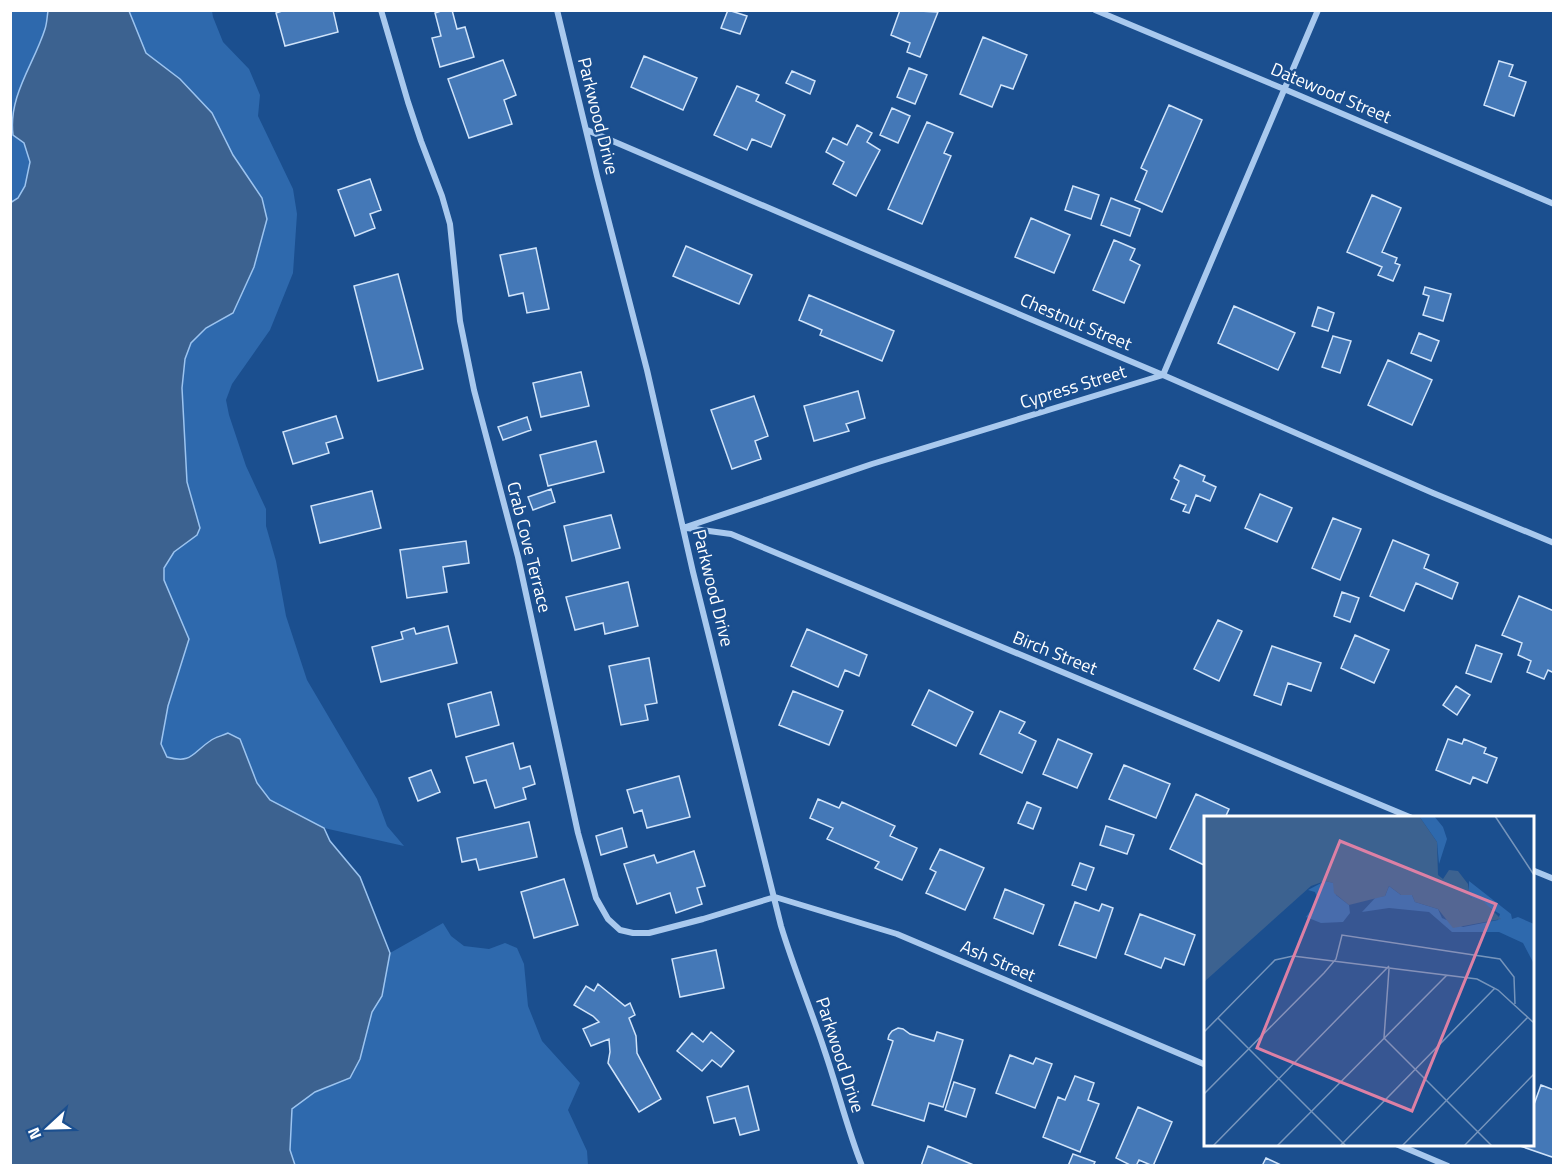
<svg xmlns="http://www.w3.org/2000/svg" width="1564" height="1176" viewBox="0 0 1564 1176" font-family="'Titillium Web',sans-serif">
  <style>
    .green { fill: #2e69ad }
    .water { fill: #3c6290; stroke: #9cc4f0; stroke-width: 1.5 }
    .building { fill: #4478b7; stroke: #cfe3fa; stroke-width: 1.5 }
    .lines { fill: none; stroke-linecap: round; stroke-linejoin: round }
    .street { stroke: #a9c9ee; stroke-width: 6 }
    .labels { text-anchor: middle; stroke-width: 5; stroke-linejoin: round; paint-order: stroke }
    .street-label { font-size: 18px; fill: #fff; stroke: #1b4f8f }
    .inset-road { fill: none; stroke: #7695bc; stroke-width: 1.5 }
    .view { fill: #dd80a5; fill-opacity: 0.15; stroke: #dd80a5; stroke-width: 3 }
    .inset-edge { fill: none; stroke: #fff; stroke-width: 3 }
  </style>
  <rect width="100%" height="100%" fill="#1b4f8f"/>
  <path class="green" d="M11 11H48L46 27 18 93 12 126C28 147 32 153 27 180 24 190 19 197 11 203Z
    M129 11H212L213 17 223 42 249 69 260 95 258 116 293 189 297 214 293 273 270 330 232 384 226 400 229 415 246 466 266 509V526L276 561 286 616 307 680 377 799 387 826 404 846 324 828 270 800 257 783 240 739 210 740C195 754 189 763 167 757L161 744 168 706 189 639 164 580V567L174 552 197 535 200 528 187 482 182 388 185 359 191 343 206 328 233 313V155L212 113 180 79 146 53Z
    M443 923 451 936 464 946 489 949 505 943 517 948 524 964 528 1006 542 1041 580 1083 568 1110 587 1151 588 1165 466 1166 458 1164 438 1166 295 1165 290 1150 292 1108 315 1092 350 1078 360 1059 372 1012 382 996 390 953Z"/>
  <path class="water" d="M48 11H129L146 53 180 79 212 113 233 155 262 198 267 219 254 267 233 313 206 328 191 343 185 359 182 388 187 482 200 528 197 535 174 552 164 568V580L189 639 168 706 161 744 167 757C192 764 192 753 210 741 215 737 222 736 228 733L240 739 257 783 270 800 324 828 330 841 360 877 390 953 382 996 372 1012 360 1059 350 1078 315 1092 292 1109 290 1150 295 1165H11L10 203 18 198 25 186 30 162 24 143 13 135C8 96 34 64 45 29 47 23 47 17 48 11Z"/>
  <path class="building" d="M285 10H333L338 32 285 46 276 13Z
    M444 10H452L457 29 465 27 474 57 440 67 432 38 441 36 435 13Z
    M728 10 747 16 740 34 721 28Z
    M900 10 938 12 920 57 907 52 910 43 891 35Z
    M983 37 1027 55 1013 89 1001 85 992 107 960 94Z
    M644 56 697 78 683 110 631 87Z
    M503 60 516 95 504 100 512 124 469 138 448 79Z
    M1499 61 1513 65 1509 76 1526 82 1514 116 1484 105Z
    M909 68 927 75 915 104 897 97Z
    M792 71 815 81 810 94 786 83Z
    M737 86 759 95 756 101 785 115 771 147 752 139 747 150 714 135Z
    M1169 105 1202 120 1162 212 1135 200 1147 171 1141 168Z
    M892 108 910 116 898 143 880 135Z
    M927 122 953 133 944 153 951 156 922 224 888 209Z
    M857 125 872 133 867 142 880 150 856 196 833 184 844 162 826 152 833 138 847 145Z
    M370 179 381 210 370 214 375 228 355 236 338 190Z
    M1073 186 1099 195 1091 219 1065 210Z
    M1372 195 1401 208 1382 252 1397 258 1395 263 1400 265 1393 281 1378 275 1382 267 1347 252Z
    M1111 198 1140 209 1130 236 1101 225Z
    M1031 218 1070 235 1054 273 1015 257Z
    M1114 240 1135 249 1130 260 1140 265 1124 303 1093 290Z
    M686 246 752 275 739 304 673 276Z
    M536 248 549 309 527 313 523 293 509 296 500 255Z
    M398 274 423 369 378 381 354 286Z
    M1425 287 1451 294 1443 321 1423 315 1429 296 1423 294Z
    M809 295 894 331 882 361 820 335 822 330 799 320Z
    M1234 306 1295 333 1278 370 1218 343Z
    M1318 307 1334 313 1328 331 1312 326Z
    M1419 333 1439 341 1431 361 1411 353Z
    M1333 336 1351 341 1340 373 1322 367Z
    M1388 360 1432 380 1412 425 1368 405Z
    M581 372 589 406 541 417 533 383Z
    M858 391 865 418 846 424 849 431 814 441 804 406Z
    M754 396 768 436 755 441 761 459 732 469 711 410Z
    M336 416 343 438 326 443 329 453 293 464 283 432Z
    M527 417 531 430 503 440 498 427Z
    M596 441 604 472 548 486 540 455Z
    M1180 465 1205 476 1203 481 1216 487 1210 501 1196 495 1189 513 1183 511 1186 505 1171 499 1179 481 1174 478Z
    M551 489 555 502 533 510 528 497Z
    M372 491 381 528 320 543 311 506Z
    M1260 494 1292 508 1277 542 1245 528Z
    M611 515 620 548 572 561 564 526Z
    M1333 518 1361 529 1340 580 1312 568Z
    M1393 540 1429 555 1424 568 1458 583 1452 599 1416 583 1404 611 1370 596Z
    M466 541 469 563 443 567 447 592 407 598 400 550Z
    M628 582 638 626 605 634 603 623 575 630 566 597Z
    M1342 592 1359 598 1350 622 1334 616Z
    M1519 596 1554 611V673L1548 670 1544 679 1527 672 1531 661 1518 655 1522 643 1502 635Z
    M1218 620 1242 631 1219 681 1194 669Z
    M448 626 457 663 381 682 372 647 403 639 401 632 414 628 416 634Z
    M807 629 867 655 859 676 845 670 838 687 791 666Z
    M1355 635 1389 650 1374 683 1341 668Z
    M1476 645 1502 654 1491 682 1466 673Z
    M1272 646 1321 663 1311 691 1288 683 1281 705 1254 695Z
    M649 658 657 703 645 705 648 720 621 725 609 666Z
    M1456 686 1470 695 1457 715 1443 705Z
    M929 690 973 712 956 746 912 725Z
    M793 691 843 711 829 745 779 725Z
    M491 692 499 725 456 737 448 704Z
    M1000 711 1025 722 1019 733 1036 741 1022 773 980 754Z
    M1058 739 1092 754 1077 788 1043 774Z
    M1448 739 1462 744 1464 739 1486 748 1484 753 1497 758 1487 783 1473 777 1470 784 1436 770Z
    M513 743 520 769 530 766 535 784 523 788 526 799 495 808 486 780 474 783 466 757Z
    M1124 765 1170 784 1156 818 1109 799Z
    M431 770 440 792 418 801 409 778Z
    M679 776 690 817 647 828 642 810 634 813 627 790Z
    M1196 794 1229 809 1225 818H1206V866L1170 849Z
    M818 799 839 808 842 802 895 826 890 836 917 848 902 880 875 868 879 862 827 839 833 828 810 818Z
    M1027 802 1041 808 1033 829 1018 823Z
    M529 822 537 857 479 870 476 859 462 862 457 838Z
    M1106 826 1134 835 1127 854 1100 845Z
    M622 828 627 847 601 855 596 836Z
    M940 849 984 868 965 910 926 893 936 872 930 869Z
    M694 851 705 886 697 888 702 904 676 913 670 893 637 904 624 864 654 855 657 863Z
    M1080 863 1094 868 1086 890 1072 885Z
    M564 879 578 925 534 938 521 892Z
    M1005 889 1044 905 1033 934 994 918Z
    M1075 902 1099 911 1102 904 1113 908 1096 958 1059 945Z
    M1140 914 1195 935 1184 965 1165 958 1161 968 1125 954Z
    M716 950 724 988 680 997 672 959Z
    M598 984 625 1006 630 1003 635 1015 629 1018 636 1036 637 1053 661 1099 639 1112 608 1063 610 1052 609 1039 591 1046 583 1029 599 1022 593 1016 574 1005 586 986 594 991Z
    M898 1028 903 1029 910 1034 934 1041 937 1032 963 1040 943 1107 929 1103 924 1121 872 1105 893 1041 888 1039 889 1035 892 1031Z
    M711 1032 734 1051 721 1067 712 1060 702 1071 677 1051 692 1033 703 1042Z
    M1010 1055 1033 1064 1036 1058 1052 1064 1035 1108 996 1093Z
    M1075 1076 1094 1083 1088 1100 1099 1104 1080 1152 1043 1137 1058 1097 1065 1100Z
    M954 1082 975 1089 966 1117 945 1110Z
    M1541 1085 1554 1090V1153L1552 1157 1520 1146V1144H1532V1110Z
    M748 1086 759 1130 740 1135 735 1118 714 1123 707 1097Z
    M1138 1107 1172 1122 1153 1166 1139 1160 1136 1166H1132L1116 1158Z
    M928 1146 976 1166H921Z
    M1073 1154 1095 1162 1093 1166H1068Z
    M1266 1158 1283 1166H1262Z"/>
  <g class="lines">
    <path class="street" d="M381 10 408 102 421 141 442 196 450 224 460 321 474 390 518 557 578 833 596 898 608 919 620 930 633 933H649L703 919 775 897 897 934 1206 1065
      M557 10 597 176 647 370 693 572 781 926C794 969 811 1009 825 1052 838 1090 847 1128 862 1166
      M1095 10 1284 89 1554 204
      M587 130 862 248 1163 375 1433 493 1554 543
      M683 528 872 464 1163 375 1318 10
      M687 528 731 534 1412 818
      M1532 870 1554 879
      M1396 1144 1448 1166"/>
  </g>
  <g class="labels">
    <g class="street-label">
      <text transform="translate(1331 93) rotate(23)" y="6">Datewood Street</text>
      <text transform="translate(598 116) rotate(76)" y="6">Parkwood Drive</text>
      <text transform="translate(1076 322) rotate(23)" y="6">Chestnut Street</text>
      <text transform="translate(1073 387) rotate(-17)" y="6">Cypress Street</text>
      <text transform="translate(529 547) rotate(76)" y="6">Crab Cove Terrace</text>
      <text transform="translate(713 588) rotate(76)" y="6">Parkwood Drive</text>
      <text transform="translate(1055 653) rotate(22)" y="6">Birch Street</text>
      <text transform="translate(998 961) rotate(23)" y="6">Ash Street</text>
      <text transform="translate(840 1055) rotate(72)" y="6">Parkwood Drive</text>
    </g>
  </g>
  <g transform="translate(1204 816)">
    <rect width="330" height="330" fill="#1b4f8f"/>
    <path d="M215 0H230L239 11 243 23 235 48 233 26ZM121 65 130 67 132 79 145 89 146 97 139 106 117 107 102 101 114 84 111 76 104 74ZM265 65 307 98 308 103 314 101 330 108V148L319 127 295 116H248L225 96 185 92 158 96 172 81 181 80 185 70 197 79H208L211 86 234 93 238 102 259 111 294 104 296 98 265 80Z" fill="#2e69ad"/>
    <path d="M0 0H215L233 26 234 59 239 63 245 54 254 55 264 68 266 81 279 85 297 103 249 112 234 93 211 86 208 79H197L185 70 181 80 145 89 130 77 129 67 121 65 107 70 0 166Z" fill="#3c6290"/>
    <path class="inset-road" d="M291 0 330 59M185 153 180 222 288 330M14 202 142 330M0 216 71 144 89 140 273 163 294 174 330 207M0 278 120 157 132 143 138 119 296 143 310 161 311 188M9 330 185 150M73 330 243 159M136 330 291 172M198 330 324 201M260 330 330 258"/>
    <path class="view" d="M136 25 292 88 208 295 53 232Z"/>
    <rect width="330" height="330" class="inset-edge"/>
  </g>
  <rect width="1564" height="1176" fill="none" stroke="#ffffff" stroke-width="24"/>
  <g transform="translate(48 1128) rotate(248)" stroke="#1b4f8f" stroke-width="4.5" paint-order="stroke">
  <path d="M0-4.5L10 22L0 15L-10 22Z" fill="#ffffff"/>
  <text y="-9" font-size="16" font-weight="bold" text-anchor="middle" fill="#ffffff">N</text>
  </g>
</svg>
